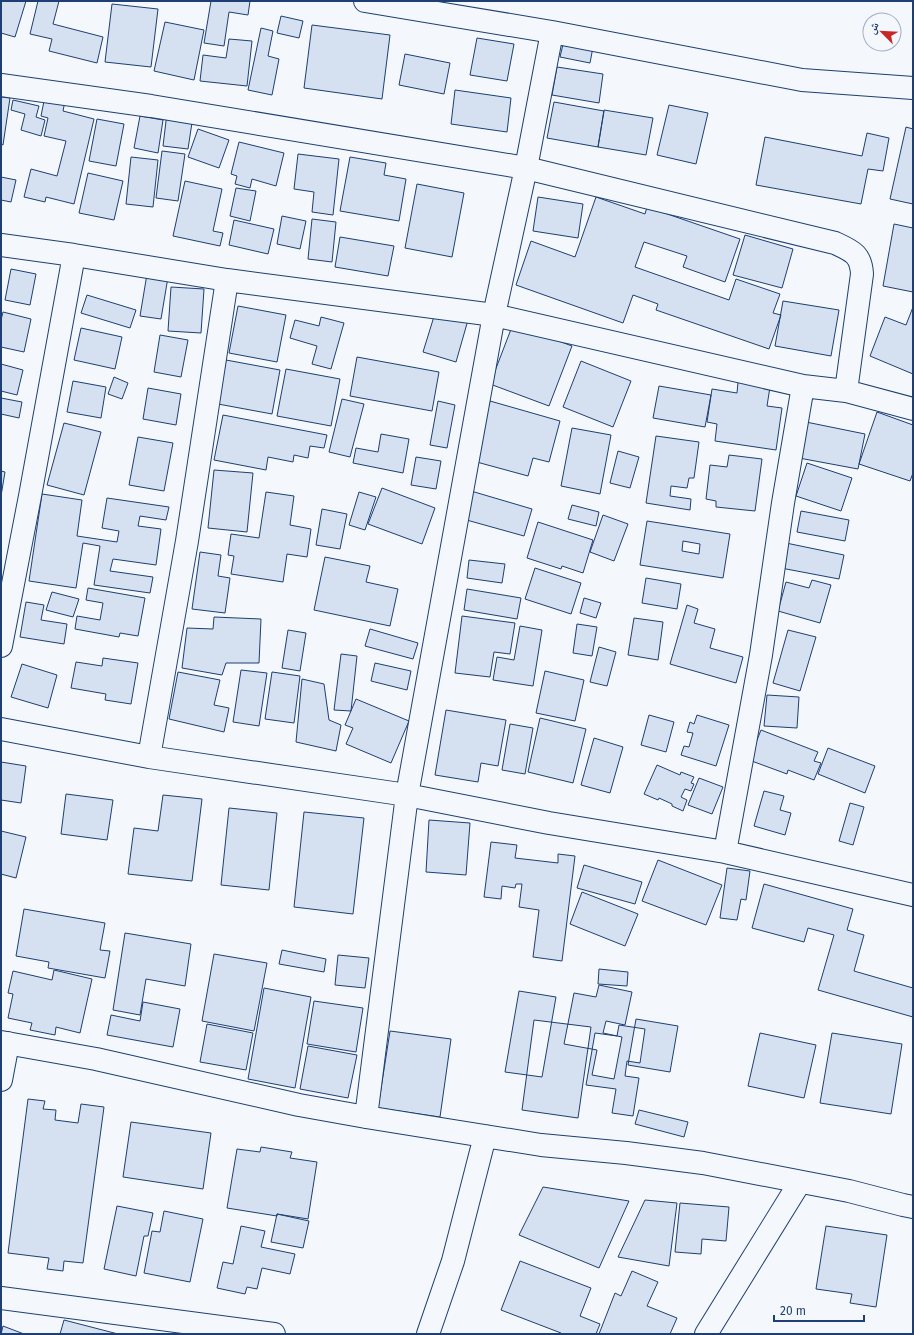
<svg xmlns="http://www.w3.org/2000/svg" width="914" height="1335" viewBox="0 0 914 1335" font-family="'Fira Sans','Noto Naskh Arabic',sans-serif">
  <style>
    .building { fill: #d5e0f0; stroke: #1d3f73; fill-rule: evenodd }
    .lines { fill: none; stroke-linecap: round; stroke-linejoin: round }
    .minor-casing { stroke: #1d3f73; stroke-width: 24 }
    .minor { stroke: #f4f7fb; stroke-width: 22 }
  </style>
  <rect width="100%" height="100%" fill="#f4f7fb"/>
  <path class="building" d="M1 1H26L15 37 1 33Z
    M38 1H59L53 24 103 37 97 63 49 51 52 39 30 34Z
    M211 1H250L248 15 229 12 224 46 204 43Z
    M112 4 158 9 151 67 105 62Z
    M281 16 303 21 299 38 277 33Z
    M165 22 204 30 194 80 154 71Z
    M312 25 390 35 382 99 304 88Z
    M261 28 273 31 268 56 279 59 272 95 248 90Z
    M477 38 514 44 507 81 470 75Z
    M229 39 252 41 247 86 200 81 203 55 226 58Z
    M564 40 593 47 590 63 560 57Z
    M405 54 450 63 444 94 399 85Z
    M557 67 603 74 599 103 552 95Z
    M455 90 511 98 507 132 451 124Z
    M45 96 65 101 63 111 94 119 74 204 46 197 45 202 24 197 31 169 57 176 66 141 44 136 48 118 41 116Z
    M1 97 10 98 3 145 1 144Z
    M13 100 39 106 36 117 45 120 41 136 21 130 25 114 11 110Z
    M554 102 604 111 598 147 547 138Z
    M669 105 708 113 696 164 657 155Z
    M604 110 653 118 646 155 598 147Z
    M167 113 193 116 188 149 163 146Z
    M140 116 163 120 158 153 134 148Z
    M97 119 124 124 116 166 89 161Z
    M906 127 913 129V204L890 199Z
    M198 129 229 140 219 168 188 157Z
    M867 133 889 138 883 171 868 169 861 204 756 185 765 137 862 156Z
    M239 142 284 153 276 186 252 179 250 188 235 184 237 176 231 174Z
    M162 151 185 154 178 201 156 198Z
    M298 154 339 159 333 215 312 212 314 192 294 189Z
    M131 157 158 160 153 207 126 204Z
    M350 157 386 163 384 175 406 179 399 221 340 211Z
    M88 173 123 181 114 220 79 213Z
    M1 177 16 180 11 202 1 200Z
    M185 181 222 189 213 231 223 233 220 246 173 236Z
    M417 184 464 193 452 257 405 248Z
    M236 188 256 191 250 221 230 216Z
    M538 197 583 204 578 238 533 231Z
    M596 197 645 214 647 207 740 239 725 282 683 267 687 256 644 242 635 267 729 300 736 279 780 294 773 313 781 315 769 349 656 310 658 304 633 295 623 323 516 285 531 241 575 257Z
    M282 216 306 221 300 249 277 244Z
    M312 219 336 222 332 262 308 259Z
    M234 220 274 229 268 254 229 245Z
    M894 224 913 228V292L883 286Z
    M745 235 793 249 782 288 733 275Z
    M340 237 394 246 388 276 335 267Z
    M148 268 169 271 161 319 140 316Z
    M11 269 36 274 30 305 5 300Z
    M171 287 204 289 201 333 168 331Z
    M87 295 136 310 130 328 81 313Z
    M783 301 839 310 831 356 775 346Z
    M238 306 286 315 277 362 229 353Z
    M913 307V374L870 356 885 317 906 325Z
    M436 310 468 320 456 362 423 352Z
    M3 312 31 319 24 352 1 347V320Z
    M321 317 344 323 331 369 312 364 317 346 290 338 295 320 319 326Z
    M513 324 572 346 549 406 490 384Z
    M81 328 122 337 115 369 74 360Z
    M160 335 188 340 181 377 154 372Z
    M357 357 439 372 432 411 350 396Z
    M226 360 280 370 272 414 218 404Z
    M581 361 631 381 613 427 563 407Z
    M1 364 23 370 17 395 1 391Z
    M286 369 340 379 331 426 277 416Z
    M114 377 128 383 122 399 108 394Z
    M73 381 106 387 101 418 67 412Z
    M738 382 770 387 767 406 782 408 776 450 715 441 717 424 707 422 712 389 737 393Z
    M659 386 711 395 705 427 653 418Z
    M148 388 181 394 176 425 143 419Z
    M1 398 22 402 19 418 1 414Z
    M342 399 364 404 350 457 329 452Z
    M438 401 455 405 447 448 430 445Z
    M490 401 560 421 549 462 533 458 528 476 473 461Z
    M877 412 913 425V473L910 481 859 464Z
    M223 415 327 435 324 448 310 446 308 458 294 455 293 462 268 457 266 470 214 460Z
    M806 422 865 434 858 469 799 458Z
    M64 423 101 432 84 495 47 485Z
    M572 428 611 435 600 494 561 486Z
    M381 434 409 439 403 473 353 463 356 448 378 452Z
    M656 436 699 442 694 478H689L687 488 671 486 670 496 691 499 690 510 646 503Z
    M138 437 173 443 164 491 129 485Z
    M618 451 639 457 630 488 610 483Z
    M729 455 762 459 755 511 716 507V501L706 499 710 465 727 467Z
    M416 457 441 461 436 489 411 485Z
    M807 463 852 478 841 511 796 496Z
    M214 470 253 473 247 532 208 528Z
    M1 471 5 472 1 496Z
    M382 488 435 508 422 544 368 524Z
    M471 491 532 509 524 536 463 519Z
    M266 492 294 496 290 525 311 529 307 557 287 554 283 582 231 574 234 556 228 555 231 534 259 538Z
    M359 492 376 497 365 530 349 525Z
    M42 494 82 500 77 536 117 542 119 531 102 528 107 498 169 507 166 520 140 516 138 526 161 529 156 565 113 559 110 571 153 577 150 593 94 585 100 546 83 543 76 588 29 581Z
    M572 505 599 512 596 526 568 519Z
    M322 509 347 514 340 549 316 545Z
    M801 511 849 520 845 541 797 532Z
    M603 515 628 524 614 561 590 552Z
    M647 521 730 534 723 578 640 565ZM683 541 700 544 699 554 682 551Z
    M538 522 593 540 583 573 562 566 561 569 527 558Z
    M786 543 844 555 839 579 781 568Z
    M200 552 221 555 218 576 230 578 225 613 192 609Z
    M325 557 370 566 366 582 398 589 390 626 314 610Z
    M469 560 505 564 502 583 467 578Z
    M535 568 581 583 571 614 525 599Z
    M646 578 681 584 677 609 642 603Z
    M812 580 831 585 820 623 778 611 786 582 809 588Z
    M88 588 145 598 138 636 120 633 119 637 75 629 77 616 100 620 103 603 86 600Z
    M467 589 521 598 517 619 464 610Z
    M52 592 79 599 73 617 46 610Z
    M584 598 601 603 596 618 580 613Z
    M26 602 44 605 41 620 67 624 64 644 20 637Z
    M687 605 698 609 694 623 715 629 710 648 743 657 736 683 670 664Z
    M462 616 515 623 510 654 494 652 490 677 455 673Z
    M214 617 261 619 259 663H226L222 675 182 668 187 628 213 629Z
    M634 618 663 622 658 660 628 655Z
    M577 624 597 627 592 656 573 653Z
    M520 626 542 630 533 686 493 680 497 657 514 660Z
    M370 629 418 643 413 659 365 646Z
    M288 630 306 633 300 671 282 668Z
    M788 630 816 637 800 691 773 683Z
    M599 647 616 652 607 686 590 682Z
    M341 654 357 656 351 711 334 710Z
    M103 658 138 663 131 704 105 700 106 694 71 688 76 662 102 666Z
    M375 663 411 671 407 690 371 681Z
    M22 664 57 675 48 708 11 697Z
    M241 670 267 673 259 726 233 722Z
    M545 671 584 680 575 721 536 713Z
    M178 672 220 680 214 705 229 708 224 732 169 719Z
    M272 672 300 676 294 723 265 719Z
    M302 679 324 684 329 720 341 725 336 751 296 742Z
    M767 695 799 697 797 728 764 726Z
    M356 699 409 721 391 763 346 744 353 728 345 725Z
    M446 710 506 720 498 766 481 763 478 782 435 775Z
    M649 715 674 722 666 752 641 745Z
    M697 715 729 725 716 766 681 755 684 746 689 747 693 733 687 732 690 722 694 724Z
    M540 718 586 729 573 783 528 772Z
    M510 724 533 728 525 774 502 770Z
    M761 730 818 752 814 761 821 763 814 780 788 770 787 774 749 760Z
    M594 738 623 747 610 793 581 785Z
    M828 748 875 766 865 793 818 774Z
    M1 762 26 766 21 803 1 800Z
    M657 765 680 775 681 772 694 777 691 783 694 784 691 791 685 789 681 797 687 800 683 811 672 806V804L659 798 658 800 644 794Z
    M699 778 723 787 712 814 688 805Z
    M764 791 784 796 780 810 791 813 785 835 754 826Z
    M66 794 113 800 107 840 61 834Z
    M163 795 202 799 192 881 128 874 134 828 158 831Z
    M850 803 864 807 853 845 839 841Z
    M229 808 277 813 269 890 221 885Z
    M304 812 364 818 353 914 294 907Z
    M429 820 470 823 466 875 426 872Z
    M1 831 26 837 16 878 1 874Z
    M491 842 517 845 515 858 558 863V854L575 856 562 961 533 957 539 910 519 907 522 884H516L515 888 502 886 501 899 484 897Z
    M658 860 722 885 706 925 642 901Z
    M584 865 642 882 635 904 577 888Z
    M727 868 750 871 746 900 741 899 737 920 720 918Z
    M764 884 853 909 847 930 864 935 854 971 913 988V1017L818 990 834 935 808 928 804 942 752 928Z
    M582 892 638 914 625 946 570 924Z
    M24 909 105 923 100 950 110 951 105 978 48 968 49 962 16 956Z
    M125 933 191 944 185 986 146 979 140 1015 113 1010Z
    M282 950 326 959 324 972 279 964Z
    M214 954 267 963 254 1031 202 1021Z
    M338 955 369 958 365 988 335 985Z
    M599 969 628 972 627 986 598 984Z
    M54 970 92 979 80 1033 56 1027 55 1035 30 1030 32 1023 8 1018 13 994 8 993 13 971 52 980Z
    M599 985 632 992 625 1025 606 1021 603 1033 622 1037 614 1079 592 1075 597 1050 564 1044 574 993 596 997Z
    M264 988 311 997 295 1088 248 1079Z
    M519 991 556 997 542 1077 505 1072Z
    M314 1001 363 1008 356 1052 307 1044Z
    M143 1002 180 1009 173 1047 107 1035 111 1015 140 1021Z
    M636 1019 678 1026 670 1072 628 1065Z
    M534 1020 591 1027 578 1118 522 1110Z
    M207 1024 253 1033 246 1070 200 1062Z
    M619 1025 645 1029 640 1063 627 1061 625 1076 639 1078 633 1116 612 1113 616 1089 586 1085 595 1033 617 1036Z
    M390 1031 451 1039 440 1117 378 1108Z
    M760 1033 816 1045 804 1098 748 1086Z
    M832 1033 902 1044 891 1114 820 1103Z
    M308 1046 357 1055 348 1098 300 1089Z
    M28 1099 45 1101 43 1109 56 1110 55 1120 78 1123 81 1104 104 1107 83 1263 64 1261 63 1271 47 1269 49 1258 8 1253Z
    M639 1110 688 1122 684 1137 635 1124Z
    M131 1122 211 1133 203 1189 123 1177Z
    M261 1147 292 1152 290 1158 317 1162 308 1219 277 1214V1216L227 1208 237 1149 260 1152Z
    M543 1187 629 1201 599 1268 519 1235Z
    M645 1200 677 1203 669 1266 618 1257Z
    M680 1203 729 1207 726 1241 702 1239 701 1254 675 1252Z
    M117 1206 153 1213 148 1236H144L136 1276 104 1269Z
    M164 1211 203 1219 190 1282 144 1273 152 1231 160 1232Z
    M277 1214 309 1221 303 1248 271 1242Z
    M241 1226 265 1231 261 1247 295 1254 290 1274 262 1268 257 1289 247 1287 245 1294 217 1288 223 1262 233 1264Z
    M826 1226 887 1235 876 1307 850 1303 852 1294 816 1289Z
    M520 1261 591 1288 580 1316 600 1324 596 1334H560L561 1333 501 1310Z
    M632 1271 658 1282 647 1306 677 1318 670 1334H599L615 1293 621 1296Z
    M64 1320 118 1334H60Z
    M3 1326 24 1334H1Z"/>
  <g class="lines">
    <defs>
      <path id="minor" d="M365 1 552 32 802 80 913 88
        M1 85 151 106 526 168 835 243C852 251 861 254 862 274L846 391
        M1 245 74 255 227 280 494 315 803 386 846 391 913 409
        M1 646 30 496 74 255
        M1 729 149 757 407 795 549 823 725 852 913 895
        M149 757 187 541 227 280
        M725 852 761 655 783 503 803 386
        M1 1042 96 1059 299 1105 366 1117 541 1145 626 1153 703 1163 849 1191 903 1205 913 1207
        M1 1080 8 1043
        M366 1117 407 795 494 315 526 168 552 32
        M1 1298 274 1334
        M428 1334 453 1261 485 1136
        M706 1334 800 1182"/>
    </defs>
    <use href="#minor" class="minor-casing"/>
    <use href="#minor" class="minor"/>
  </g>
  <rect width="914" height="1335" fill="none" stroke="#1d3f73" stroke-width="4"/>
  <g transform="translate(882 32) rotate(294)"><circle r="19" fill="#f4f7fb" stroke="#9eadc5"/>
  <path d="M0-3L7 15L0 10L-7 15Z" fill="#c62828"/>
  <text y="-6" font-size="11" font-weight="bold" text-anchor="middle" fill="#1d3f73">ش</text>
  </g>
  <path d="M774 1315v6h90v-6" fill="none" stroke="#1d3f73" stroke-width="2"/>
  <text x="780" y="1315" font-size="12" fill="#1d3f73" stroke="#f4f7fb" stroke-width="3" paint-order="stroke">20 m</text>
</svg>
